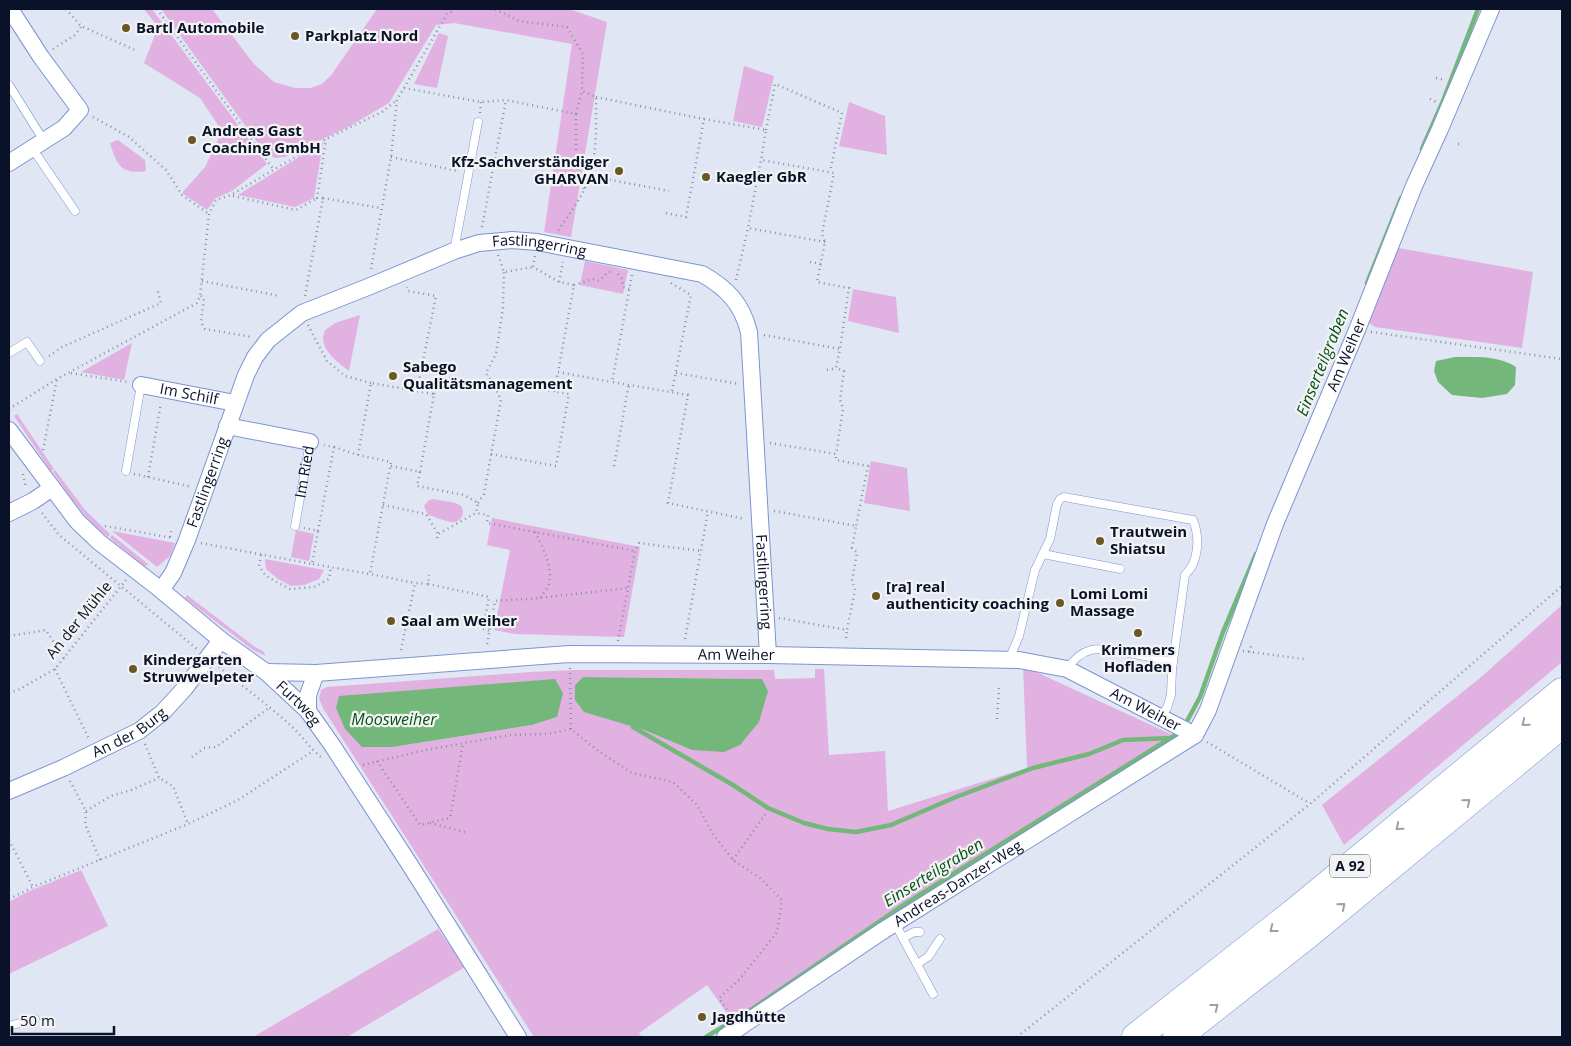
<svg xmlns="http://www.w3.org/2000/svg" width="1571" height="1046" viewBox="0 0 1571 1046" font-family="'Open Sans',sans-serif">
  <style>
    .green { fill: #e1b1e1; fill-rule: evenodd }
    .water { fill: #74b77a }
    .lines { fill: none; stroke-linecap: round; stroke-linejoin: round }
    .stream { stroke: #74b77a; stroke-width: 4.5 }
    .service-casing { stroke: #7b95d2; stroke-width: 9 }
    .minor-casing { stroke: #7b95d2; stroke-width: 18 }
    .motorway-casing { stroke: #7b95d2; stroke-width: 29 }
    .path { stroke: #8a91a2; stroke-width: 2.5; stroke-dasharray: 1 4; stroke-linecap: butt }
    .service { stroke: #fff; stroke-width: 8 }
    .minor { stroke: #fff; stroke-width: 16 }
    .motorway { stroke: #fff; stroke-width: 28 }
    .oneway { stroke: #9da0a9 }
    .poi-dot { fill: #6b5726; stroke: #f3f3f3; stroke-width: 2 }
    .labels { text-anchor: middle; stroke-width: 4.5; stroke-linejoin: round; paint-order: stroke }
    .shield { fill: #f3f3f3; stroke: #505666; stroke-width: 1 }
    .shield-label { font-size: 14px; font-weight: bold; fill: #0a1229 }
    .poi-label { font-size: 15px; font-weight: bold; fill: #0a1229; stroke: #f3f3f3; text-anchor: start }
    .street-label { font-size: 15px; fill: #0a1229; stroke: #f3f3f3 }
    .water-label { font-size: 16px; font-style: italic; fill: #065219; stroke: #f3f3f3 }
  </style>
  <rect width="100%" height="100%" fill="#e0e6f3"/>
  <path class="green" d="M144 9H152L267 164 232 191 216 198 207 210 182 193 205 167 222 131 200 98 144 63 158 27Z
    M161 9H212L254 64 274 82 295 88H310L322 84 332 74 377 9H569L607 22 571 237 544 232 572 44 454 23 436 25 389 103 350 126 285 157 275 158 265 153Z
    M439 33 448 36 437 88 414 84Z
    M744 66 774 76 762 127 733 121Z
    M849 102 885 116 887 155 839 146Z
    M118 140 145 160 146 171C121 175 117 165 110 143Z
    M323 142 314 198 295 207 238 195Z
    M1393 247 1533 272 1522 348 1375 327 1367 321Z
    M585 261 628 270 623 294 580 285Z
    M853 289 896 297 899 333 848 321Z
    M360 315 349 371C339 363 323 352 323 338 323 337 325 330 325 330L335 323Z
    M132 343 124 380 81 372Z
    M17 414 54 469 51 471 14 416Z
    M871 461 907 468 910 511 864 503Z
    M55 470 85 510 110 534 108 537C85 519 69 496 53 472Z
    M434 499C441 501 451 501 458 504 468 509 462 524 451 522 444 521 436 517 428 515L424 506 429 500Z
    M492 518 640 547 624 637 515 634 494 630 510 550 487 545Z
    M296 530 314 534 309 561 291 557Z
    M112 531 175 543 170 556 157 567Z
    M112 535 149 565 144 566 110 538Z
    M265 559 324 570 319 579 304 585 291 586 278 579 266 569Z
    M187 595 255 647 263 651 266 656 253 650 185 598Z
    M1562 605V662L1344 845 1322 805 1480 678Z
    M1023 666 1177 737 734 1023 707 985 639 1033 642 1037H534L324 710 319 699 321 690 327 687 530 672 574 670H774L775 679 815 678V669H824L829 755 885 751 888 811 1027 768ZM583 677 762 679 692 750 644 730 575 685ZM557 717 532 725 392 747Z
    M81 870 108 926 9 974V902L27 892Z
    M438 929 465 967 347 1037H253Z"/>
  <path class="water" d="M1455 357C1476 357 1498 355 1516 367L1515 385 1507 394 1482 398 1452 395 1438 382 1434 371 1436 361Z
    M583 677 762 679 768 691 759 722 740 745 724 752 692 750 644 730 584 712 575 700V685Z
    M555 679 563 693 557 717 532 725 392 747H362L345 729 336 708 339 696Z"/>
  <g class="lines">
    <path class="stream" d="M1422 149 1443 101 1478 9
      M1367 283 1401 198
      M1186 723 1200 697 1223 632 1256 554
      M633 727 733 785 768 808 804 823 828 829 856 832 891 825 956 797 1033 768 1089 754 1123 740 1171 738
      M706 1037 752 1009 899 908 1177 734"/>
    <defs>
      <g id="service">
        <path d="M9 85 44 141"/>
        <path d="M32 148 75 211"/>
        <path d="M454 251 478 122"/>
        <path d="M9 353 27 342 40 361"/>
        <path d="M126 471 141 385"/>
        <path id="s1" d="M295 526 310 442"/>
        <path d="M1043 554 1120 569"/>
        <path d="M1009 660 1019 636 1035 570 1050 539 1057 504 1060 499 1064 497 1193 520C1200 537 1199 562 1185 575L1172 669 1171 695 1167 708 1160 717"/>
        <path d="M1067 669C1073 660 1080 653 1091 650 1105 646 1156 659 1173 662"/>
        <path d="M896 923 899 931 933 994"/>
        <path d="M903 938 914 932H920"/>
        <path d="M917 964 928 957 940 939"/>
        <path d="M9 1026 35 1019"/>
      </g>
      <g id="minor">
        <path d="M9 163 64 128 80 110 41 57 10 9"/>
        <path id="s2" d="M141 385 235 403"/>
        <path d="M227 426 310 442"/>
        <path id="s3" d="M9 430 77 521 99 542 161 590 221 640 266 672 308 711 332 745 410 865 518 1037"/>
        <path d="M9 513 33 501 52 488"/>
        <path id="s4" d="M161 590 173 573 187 540 246 375 255 357 268 340 302 313 368 287 454 251 479 243 512 240 537 242 702 274C727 288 742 304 749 332L768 655"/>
        <path id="s5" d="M266 672 316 673 569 654 768 655 1019 660 1067 669 1195 735"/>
        <path d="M308 711V695L316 673"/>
        <path id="s6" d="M9 791 63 768 139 731 163 712 185 688 221 640"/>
        <path id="s7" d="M725 1037 884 930 1195 735 1208 710 1275 524 1357 330 1414 186 1440 129 1491 9"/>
      </g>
      <path id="motorway" d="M1136 1037 1295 912 1562 692
        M1177 1037 1308 934 1562 724"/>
    </defs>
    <use href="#service" class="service-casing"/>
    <use href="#minor" class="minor-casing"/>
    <use href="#motorway" class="motorway-casing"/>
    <path class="path" d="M66 9 81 26 135 50
      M157 9 274 170
      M490 9 497 10 519 21 567 27 583 54 582 91 596 97C596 127 598 160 585 188 578 203 567 217 558 231
      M53 49 75 35 81 27
      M1436 78 1445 80
      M404 88 481 102 506 100 576 114 582 91
      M596 97 704 119
      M1430 99 1436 102
      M480 113 481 102
      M576 114V162L584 189
      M93 117 129 137 166 170 182 195 209 214
      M766 130 775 84 842 113 830 172
      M1458 144H1460
      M391 157 458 171
      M590 176 669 191
      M233 196 296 210 317 198
      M323 198 381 208
      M666 213 686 217 704 119 766 130 761 160
      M482 227 506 100
      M825 242 748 228 761 160 834 173 822 234 825 242 817 282 849 288 840 349
      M498 255 504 272 533 267
      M535 256 533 267 559 282 574 285 558 372 612 382
      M810 262 821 264
      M371 269 391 157 397 100 447 14 456 9
      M618 274 622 279 623 287 630 289
      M632 275 612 382 688 395 668 503 745 519
      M736 280 748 228
      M202 281 280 296
      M559 282 563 262
      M671 283 691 295 672 391
      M574 285 593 279 599 281 608 272H610
      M201 296 204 298 201 322 205 329 252 337
      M305 296 323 198H317L326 139
      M308 325 327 361 345 376 371 383
      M1371 332 1562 359
      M764 335 840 349 836 368 844 371 840 400 843 409 836 454
      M49 356 62 347 161 303 157 289
      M827 370 836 368
      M71 373 127 382
      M676 373 739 384
      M434 394 438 376 494 385 554 391 558 372
      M9 409 57 379 197 303 200 296 209 214 216 200 231 195 326 139 382 112 397 100
      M770 443 836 454V460L868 466 856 526
      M334 447 358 455 391 462 370 574 415 583
      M43 450 57 379
      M491 454 556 466 569 394 554 391
      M358 455 371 383 417 391
      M391 466 420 472 434 394 417 391 436 296 408 291 407 287
      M614 466 629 384
      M420 472 417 486 464 495 478 503 476 513
      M23 474 26 488
      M134 474 192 487
      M148 477 161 403
      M478 503 484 494 501 400 494 385 486 373 496 354 503 308 504 272
      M383 505 426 514 438 534
      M774 511 856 526 852 548 857 552 852 581 855 590 847 630 779 618
      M42 513 59 535 197 649
      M105 526 173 538
      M318 531 334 447 324 445
      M535 532C543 548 553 567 549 584 547 589 543 594 540 598
      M170 537 171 531
      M437 538 438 534 476 513 488 515 487 523 635 551
      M201 543 312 564 318 531 304 528
      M261 555 259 566 266 576 290 589 314 587 329 579 331 567
      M313 564 370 574
      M428 584 489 597 483 629 490 631
      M9 636 46 630 64 658
      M846 638 847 630
      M685 639 708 511
      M618 641 635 551 639 543 701 551
      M487 644 495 601 540 598 628 588
      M401 650 415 583 428 584 429 575
      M1243 651 1304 659
      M1249 652 1252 644
      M219 667C242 686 267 704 289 724 301 734 309 748 321 757
      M570 668 571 729
      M55 669 89 739
      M9 693 18 690 55 669 126 580
      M997 719 999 688
      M1207 742 1309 803
      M145 744 159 778 173 786 188 824
      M192 757 204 748 216 747 270 707
      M377 761 420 825 450 818 463 743
      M363 765 426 750 464 743 510 735 547 734 571 729 597 750 632 773 673 782 697 805 713 834 733 860 760 878 782 900 777 932 739 980 719 998 731 1016
      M70 781 86 811 85 824 100 860
      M86 811 111 796 131 790 159 778
      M430 823 468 833
      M9 840 33 887
      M733 860 766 813
      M9 899 33 887 188 824 238 800 313 751
      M1017 1037 1310 804 1562 586"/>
    <use href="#service" class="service"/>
    <use href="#minor" class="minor"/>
    <use href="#motorway" class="motorway"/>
  </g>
  <defs><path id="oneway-chevron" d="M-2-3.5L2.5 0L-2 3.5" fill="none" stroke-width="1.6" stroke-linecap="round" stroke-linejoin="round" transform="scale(1.25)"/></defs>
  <g class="oneway">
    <use href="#oneway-chevron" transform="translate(1525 723) rotate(141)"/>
    <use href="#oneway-chevron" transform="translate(1467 802) rotate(-40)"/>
    <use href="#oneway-chevron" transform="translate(1399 827) rotate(141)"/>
    <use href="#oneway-chevron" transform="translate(1342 906) rotate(-40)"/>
    <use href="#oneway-chevron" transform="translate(1273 929) rotate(142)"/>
    <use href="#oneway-chevron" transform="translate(1215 1007) rotate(-38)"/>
  </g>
  <g class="poi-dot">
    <circle cx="126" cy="28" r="5"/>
    <circle cx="295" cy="36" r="5"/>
    <circle cx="192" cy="140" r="5"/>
    <circle cx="619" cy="171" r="5"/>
    <circle cx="706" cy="177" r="5"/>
    <circle cx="393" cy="376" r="5"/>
    <circle cx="1100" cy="541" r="5"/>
    <circle cx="876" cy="596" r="5"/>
    <circle cx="1060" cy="603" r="5"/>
    <circle cx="391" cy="621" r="5"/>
    <circle cx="1138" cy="633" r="5"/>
    <circle cx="133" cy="669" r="5"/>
    <circle cx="702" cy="1017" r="5"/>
  </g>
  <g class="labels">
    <rect class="shield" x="1330" y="854.5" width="40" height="23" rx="4"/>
    <g class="shield-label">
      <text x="1350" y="871">A 92</text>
    </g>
    <g class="poi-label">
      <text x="136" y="33">Bartl Automobile</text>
      <text x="305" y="41">Parkplatz Nord</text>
      <text x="202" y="136">Andreas Gast<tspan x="202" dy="17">Coaching GmbH</tspan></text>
      <text x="609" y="167" text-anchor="end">Kfz-Sachverständiger<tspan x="609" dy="17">GHARVAN</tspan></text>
      <text x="716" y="182">Kaegler GbR</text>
      <text x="403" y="372">Sabego<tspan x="403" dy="17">Qualitätsmanagement</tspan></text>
      <text x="1110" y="537">Trautwein<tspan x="1110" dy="17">Shiatsu</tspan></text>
      <text x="886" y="592">[ra] real<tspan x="886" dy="17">authenticity coaching</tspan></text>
      <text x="1070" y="599">Lomi Lomi<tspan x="1070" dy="17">Massage</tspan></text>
      <text x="401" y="626">Saal am Weiher</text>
      <text x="1138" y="655" text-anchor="middle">Krimmers<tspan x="1138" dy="17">Hofladen</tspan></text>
      <text x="143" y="665">Kindergarten<tspan x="143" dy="17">Struwwelpeter</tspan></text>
      <text x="712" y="1022">Jagdhütte</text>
    </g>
    <g class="street-label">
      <text dy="5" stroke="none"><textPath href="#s4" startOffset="568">Fastlingerring</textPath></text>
      <text dy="5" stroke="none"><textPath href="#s7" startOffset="968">Am Weiher</textPath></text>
      <text dy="5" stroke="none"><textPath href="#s2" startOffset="49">Im Schilf</textPath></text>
      <text dy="5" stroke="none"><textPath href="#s1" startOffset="55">Im Ried</textPath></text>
      <text dy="5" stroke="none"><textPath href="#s4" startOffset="118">Fastlingerring</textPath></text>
      <text dy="5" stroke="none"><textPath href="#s4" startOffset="1061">Fastlingerring</textPath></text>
      <text transform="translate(79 620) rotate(-51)" y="5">An der Mühle</text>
      <text dy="5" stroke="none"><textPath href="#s5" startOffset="471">Am Weiher</textPath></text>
      <text dy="5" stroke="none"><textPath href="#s3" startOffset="401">Furtweg</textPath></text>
      <text dy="5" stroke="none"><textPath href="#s5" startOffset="891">Am Weiher</textPath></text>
      <text dy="5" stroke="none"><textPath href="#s6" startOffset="134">An der Burg</textPath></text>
      <text dy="5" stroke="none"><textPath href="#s7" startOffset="279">Andreas-Danzer-Weg</textPath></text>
    </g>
    <g class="water-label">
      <text transform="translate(1322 362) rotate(-68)" y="6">Einserteilgraben</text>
      <text x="394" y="725">Moosweiher</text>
      <text transform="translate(933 872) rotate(-32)" y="6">Einserteilgraben</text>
    </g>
  </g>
  <rect width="1571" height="1046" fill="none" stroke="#0a1229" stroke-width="20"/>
  <path d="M12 1026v8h102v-8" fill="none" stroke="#0a1229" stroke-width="2.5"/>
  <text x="20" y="1026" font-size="15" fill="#0a1229" stroke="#f3f3f3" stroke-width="4" paint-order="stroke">50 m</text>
</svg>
